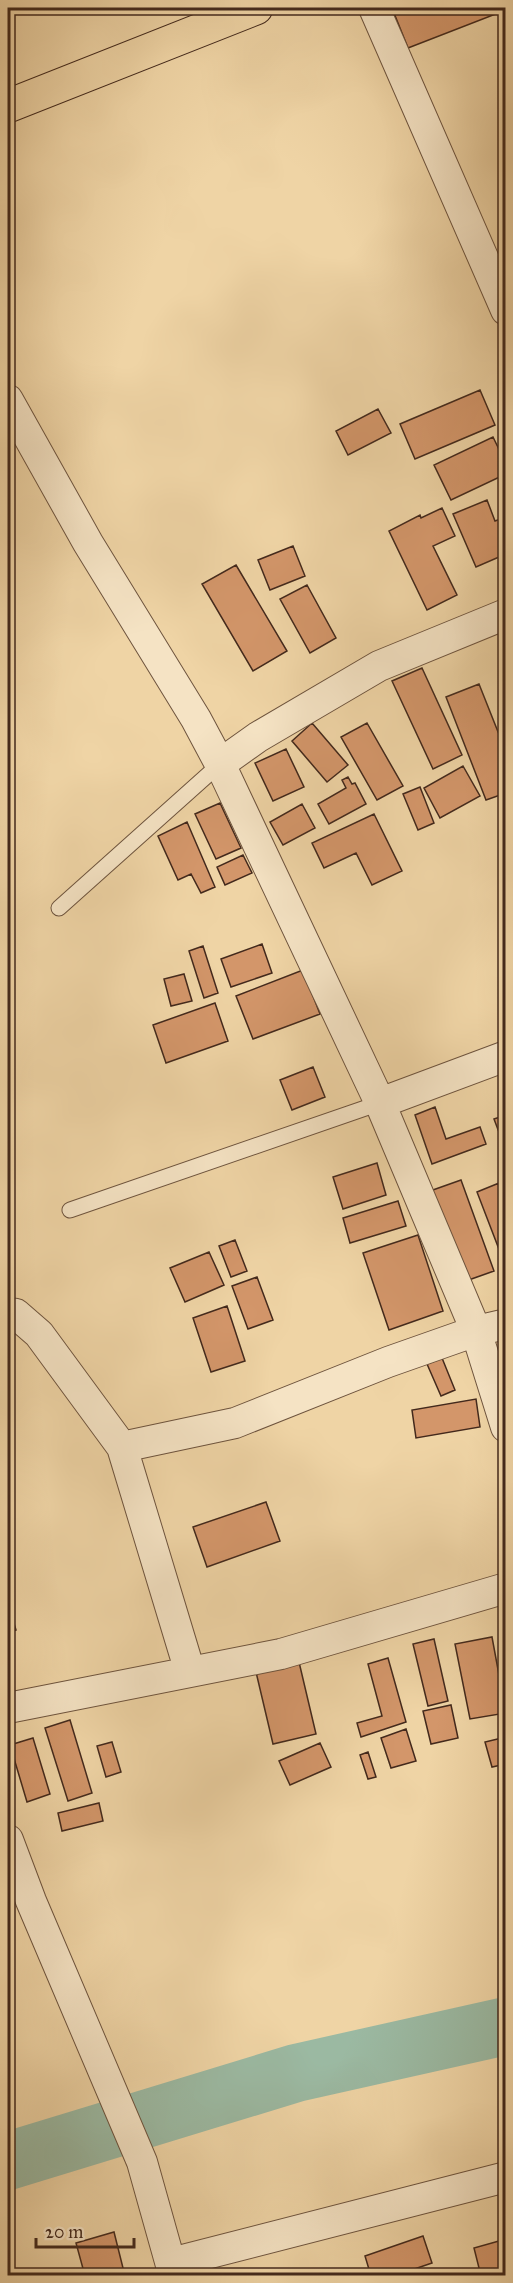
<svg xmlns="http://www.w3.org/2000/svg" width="513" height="2283" viewBox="0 0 513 2283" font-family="'IM FELL Great Primer',serif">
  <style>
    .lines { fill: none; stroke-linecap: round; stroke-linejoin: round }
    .river { stroke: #9bb9a2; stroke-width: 58 }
    .building { fill: #d3966a; stroke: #43291c; stroke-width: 1.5 }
    .lane-casing { stroke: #6e543e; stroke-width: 17 }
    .street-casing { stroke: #6e543e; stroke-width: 32 }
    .highway-casing { stroke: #43291c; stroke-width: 35 }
    .lane { stroke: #f5e3c4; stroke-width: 15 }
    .street { stroke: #f5e3c4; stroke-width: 30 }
    .highway { stroke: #efd4a5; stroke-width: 33 }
  </style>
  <rect width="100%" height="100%" fill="#efd4a5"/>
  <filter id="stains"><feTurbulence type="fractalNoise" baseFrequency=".00333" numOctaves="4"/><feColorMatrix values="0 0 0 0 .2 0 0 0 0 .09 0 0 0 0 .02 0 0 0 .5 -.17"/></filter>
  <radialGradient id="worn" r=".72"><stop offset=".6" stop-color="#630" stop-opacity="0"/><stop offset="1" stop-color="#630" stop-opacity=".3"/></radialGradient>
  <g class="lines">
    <path class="river" d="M8 2161 296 2073 506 2026"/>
  </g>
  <path class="building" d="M392 8H506V10L408 48Z
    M480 390 495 425 415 459 400 424Z
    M378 409 391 433 348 455 336 431Z
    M493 437 506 464V474L451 500 434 465Z
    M487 500 495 521 506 517V554L476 567 453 514Z
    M442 508 455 536 433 546 457 595 427 610 389 531 420 515 421 518Z
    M293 546 305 576 270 590 258 560Z
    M236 565 287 651 253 671 202 584Z
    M307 585 336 638 310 653 280 599Z
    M422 668 462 755 433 769 392 681Z
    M479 684 506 752V793L486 800 446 697Z
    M312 723 348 765 327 782 292 741Z
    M367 723 403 786 377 800 341 737Z
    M286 749 304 787 273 801 255 763Z
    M463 766 480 796 440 818 424 788Z
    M348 777 352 784 355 783 366 804 329 824 318 804 346 788 342 780Z
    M420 787 434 823 418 830 403 794Z
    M220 803 241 848 216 859 195 814Z
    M302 804 315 828 283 845 270 822Z
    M374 814 402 871 372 885 356 853 324 868 312 843Z
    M187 822 215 887 201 893 191 874 178 880 158 836Z
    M243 855 252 873 225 885 217 867Z
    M262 944 272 973 231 987 221 959Z
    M203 946 218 993 204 998 189 951Z
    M303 970 320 1014 253 1039 236 996Z
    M184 974 192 1001 171 1006 164 979Z
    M215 1003 228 1041 166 1063 153 1025Z
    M313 1067 325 1097 292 1110 280 1080Z
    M435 1107 446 1139 480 1127 486 1144 432 1164 415 1115Z
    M506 1115V1151L494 1119Z
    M377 1163 386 1195 343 1209 333 1177Z
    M461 1180 494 1271 463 1282 430 1191Z
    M499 1183 506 1200V1256L502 1257 477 1192Z
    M398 1201 406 1226 350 1243 343 1218Z
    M418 1235 443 1311 389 1330 363 1253Z
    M235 1240 247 1271 231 1277 219 1246Z
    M209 1252 224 1285 185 1302 170 1268Z
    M257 1277 273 1320 248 1329 232 1286Z
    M227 1306 245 1361 211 1372 193 1318Z
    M506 1346V1387L499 1347Z
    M442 1358 455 1390 441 1396 427 1364Z
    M476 1399 480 1427 416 1438 412 1410Z
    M266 1502 280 1541 207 1567 193 1527Z
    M8 1603 16 1630 8 1633Z
    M492 1637 506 1713 470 1719 455 1644Z
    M434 1639 448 1701 428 1706 413 1644Z
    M388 1658 406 1722 361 1737 357 1723 382 1716 368 1664Z
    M299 1662 316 1734 273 1744 256 1672Z
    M451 1705 458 1738 431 1744 423 1711Z
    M70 1720 92 1793 68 1801 45 1728Z
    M406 1729 416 1761 391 1768 381 1738Z
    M506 1737V1764L492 1767 485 1742Z
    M33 1738 50 1794 27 1802 10 1745Z
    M112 1742 121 1772 106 1777 97 1746Z
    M320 1743 331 1767 290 1785 279 1761Z
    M368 1752 376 1777 368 1779 360 1755Z
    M99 1803 103 1821 62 1831 58 1813Z
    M114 2232 125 2276H85L76 2243Z
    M423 2236 432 2263 394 2276H371L365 2256Z
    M506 2239V2273L481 2276 474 2248Z"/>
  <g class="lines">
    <defs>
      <path id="lane" d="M59 908 220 764
        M70 1210 380 1103"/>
      <path id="street" d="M374 8 506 310
        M8 400 88 543 196 719 220 764
        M506 614 379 666 258 737 220 764 380 1103 476 1331 506 1427
        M380 1103 506 1056
        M8 1313 16 1314 39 1334 122 1447 235 1423 388 1362 476 1331 506 1324
        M122 1447 190 1672
        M8 1708 281 1654 506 1588
        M8 1840 31 1901 142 2162 174 2276
        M171 2263 506 2177"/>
      <path id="highway" d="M8 106 256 8"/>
    </defs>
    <use href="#lane" class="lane-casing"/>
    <use href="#street" class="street-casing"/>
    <use href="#highway" class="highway-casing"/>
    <use href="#lane" class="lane"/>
    <use href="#street" class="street"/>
    <use href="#highway" class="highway"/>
  </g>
  <rect width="513" height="2283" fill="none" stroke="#efd4a5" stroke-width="30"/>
  <rect x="9" y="9" width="495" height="2265" fill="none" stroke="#43291c" stroke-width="3"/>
  <rect x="15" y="15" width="483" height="2253" fill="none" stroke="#43291c" stroke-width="1.5"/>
  <path d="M36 2238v9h98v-9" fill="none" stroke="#43291c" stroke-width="3"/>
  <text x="45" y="2238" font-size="18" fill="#43291c" stroke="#f5e3c4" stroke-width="4.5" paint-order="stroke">20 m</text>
  <rect width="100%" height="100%" filter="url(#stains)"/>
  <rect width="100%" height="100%" fill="url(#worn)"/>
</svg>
